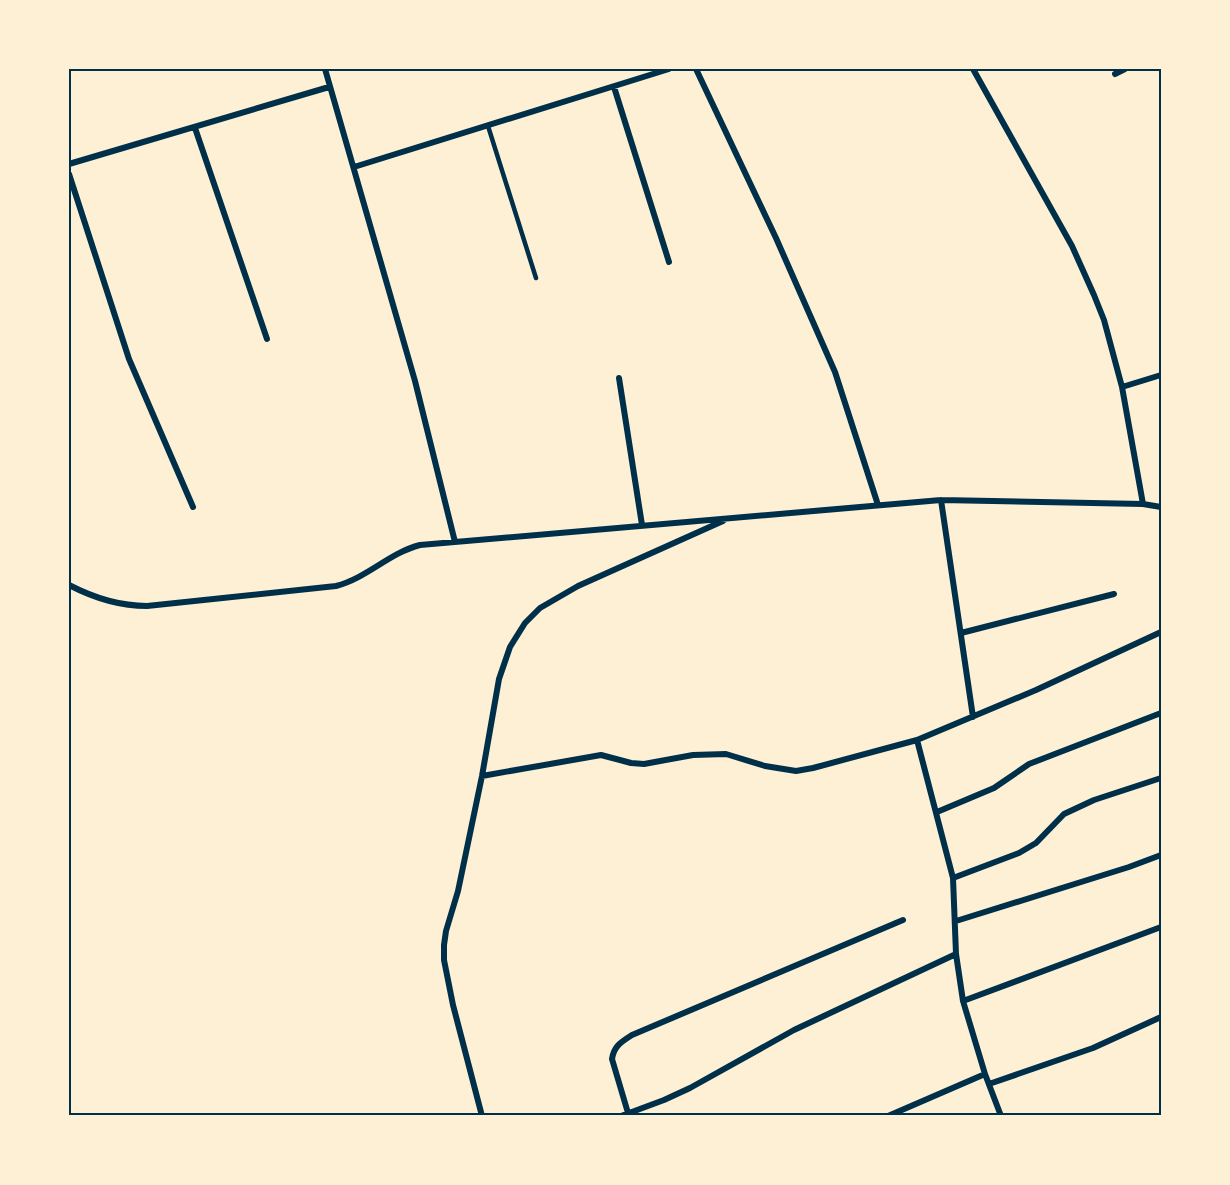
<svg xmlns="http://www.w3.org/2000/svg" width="1230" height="1185" viewBox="0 0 1230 1185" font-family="Bitter,serif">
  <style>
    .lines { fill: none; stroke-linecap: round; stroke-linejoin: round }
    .service { stroke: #003049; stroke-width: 4.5 }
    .minor { stroke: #003049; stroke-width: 6 }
    .neatline { fill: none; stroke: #003049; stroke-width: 2 }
  </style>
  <rect width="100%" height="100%" fill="#fdf0d5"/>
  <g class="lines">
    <path class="service" d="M488 126 536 278"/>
    <path class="minor" d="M325 69 415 381 455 542
      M696 69 776 238 835 372 878 505
      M973 69 1072 246 1094 295 1104 320 1122 387 1143 504
      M1115 74 1125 69
      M614 87 669 262
      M195 128 267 339
      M69 164 329 87
      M354 167 669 69
      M69 174 129 359 193 507
      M619 378 642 525
      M1122 387 1161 375
      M941 500 973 717
      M69 585C94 598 119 606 147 606L336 586C367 578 389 553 420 545L941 500 1143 504 1161 507
      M961 633 1114 594
      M917 740 953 878 956 954 963 1001 985 1074 1001 1116
      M482 776 601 755 631 763 644 764 693 755 726 754 765 766 796 771 813 768 917 740 1036 690 1161 632
      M937 812 994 788 1029 764 1161 713
      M953 878 1019 853 1036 843 1064 814 1094 800 1161 778
      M956 921 1129 867 1161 855
      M963 1001 1161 927
      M989 1084 1093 1048 1161 1017
      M628 1113 612 1059C614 1046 621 1042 632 1035L903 920
      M482 1116 453 1005 444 960V945L446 931 458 891 482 776 499 679 510 647 525 623 540 608 578 586 723 521
      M621 1116 664 1100 690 1088 794 1030 956 954
      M755 1116H756
      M888 1116 985 1074"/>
  </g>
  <rect width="1230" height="1185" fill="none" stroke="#fdf0d5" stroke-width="141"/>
  <rect x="70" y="70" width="1090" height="1044" class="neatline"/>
</svg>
